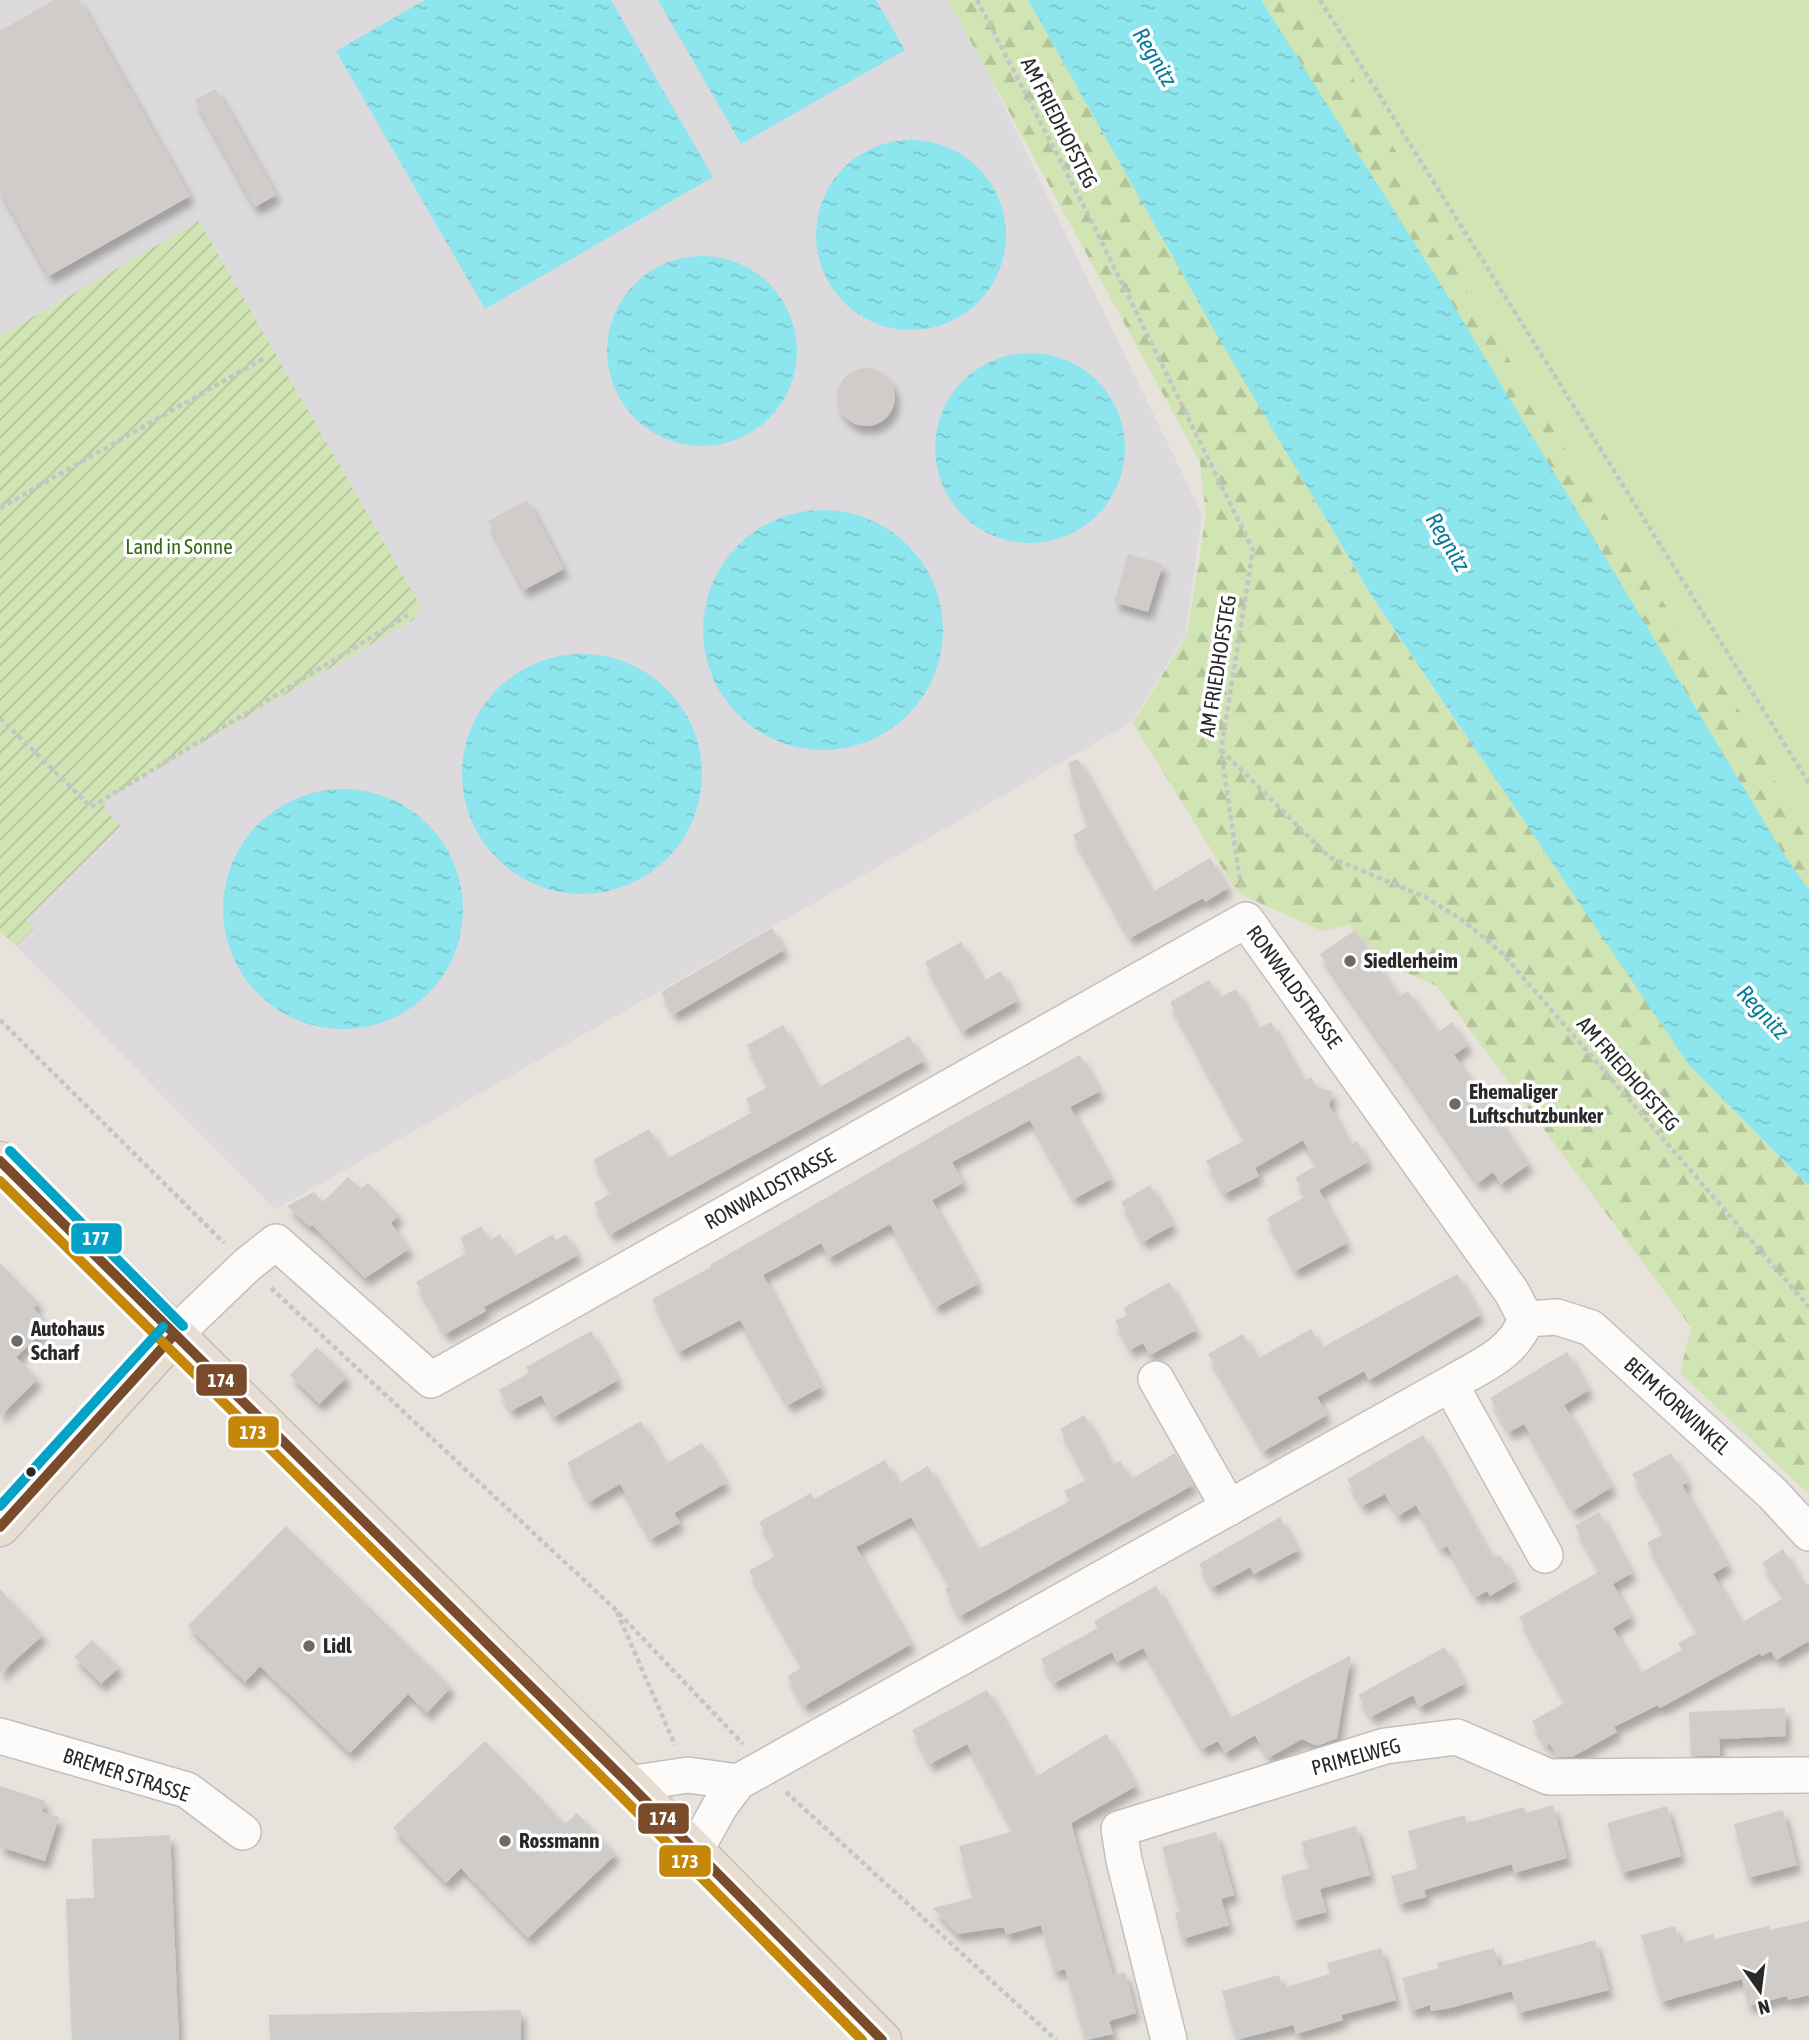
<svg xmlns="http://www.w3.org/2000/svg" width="1809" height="2040" viewBox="0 0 1809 2040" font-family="'Asap Condensed',sans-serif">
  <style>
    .industrial { fill: #dddadd }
    .grass { fill: #d0e4b4 }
    .forest { fill: url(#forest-firs) }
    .garden { fill: url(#garden-furrows) }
    .water { fill: url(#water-ripples) }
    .building { fill: #d0ccc9; filter: url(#shadow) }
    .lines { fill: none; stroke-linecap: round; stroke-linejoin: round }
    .minor-casing { stroke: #c1bfbf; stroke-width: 38 }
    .major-casing { stroke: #c0bebc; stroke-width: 41 }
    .path { stroke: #c6c5c5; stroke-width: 4.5; stroke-dasharray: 5 3.5; stroke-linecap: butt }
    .minor { stroke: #fcfbfa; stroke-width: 35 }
    .major { stroke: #e7ded1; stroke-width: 38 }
    .bus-1-casing { stroke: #fff; stroke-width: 16 }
    .bus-2-casing { stroke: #fff; stroke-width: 16 }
    .bus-3-casing { stroke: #fff; stroke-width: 16 }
    .bus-1 { stroke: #7a4b2a; stroke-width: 10 }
    .bus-2 { stroke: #c4870a; stroke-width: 10 }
    .bus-3 { stroke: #02a3c6; stroke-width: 10 }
    .poi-dot { fill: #6c6a68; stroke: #fff; stroke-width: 2.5 }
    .bus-dot { fill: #292929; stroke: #fff; stroke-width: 2.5 }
    .labels { text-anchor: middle; stroke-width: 7; stroke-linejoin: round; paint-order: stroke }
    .street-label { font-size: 21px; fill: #292929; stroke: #fff }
    .park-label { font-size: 21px; fill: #356816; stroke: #fff }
    .poi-label { font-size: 21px; font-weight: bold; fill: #292929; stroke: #fff; text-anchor: start }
    .water-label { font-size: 23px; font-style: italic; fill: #087d98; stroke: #fff }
    .line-badge { stroke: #fff; stroke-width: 2.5 }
    .badge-label { font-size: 19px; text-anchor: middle; font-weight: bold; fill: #fff }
  </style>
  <defs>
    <pattern id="forest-firs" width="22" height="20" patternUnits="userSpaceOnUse" patternTransform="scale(1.75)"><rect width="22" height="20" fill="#d0e4b4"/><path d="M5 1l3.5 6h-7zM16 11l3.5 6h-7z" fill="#b3c49b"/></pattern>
    <pattern id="garden-furrows" width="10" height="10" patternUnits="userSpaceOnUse" patternTransform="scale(1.75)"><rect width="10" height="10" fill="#d0e4b4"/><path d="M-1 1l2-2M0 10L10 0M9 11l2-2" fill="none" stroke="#b3c49b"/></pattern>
    <pattern id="water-ripples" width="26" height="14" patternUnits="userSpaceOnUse" patternTransform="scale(1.75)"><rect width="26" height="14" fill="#8de5ed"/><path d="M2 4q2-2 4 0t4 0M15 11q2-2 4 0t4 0" fill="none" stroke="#7ac4cb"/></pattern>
    <filter id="shadow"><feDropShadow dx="4.5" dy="8" stdDeviation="3.5" flood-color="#0004"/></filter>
  </defs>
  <rect width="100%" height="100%" fill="#e8e2dd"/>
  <path class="industrial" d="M0 0H952L1202 514 1185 635 1132 722 275 1210 16 946 34 928 26 921 121 827 104 809 106 799 413 620 421 607 199 221 0 336Z"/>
  <path class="grass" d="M1261 0H1809V890Z"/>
  <path class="forest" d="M948 0H1028L1223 345 1373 599 1691 1066 1809 1186V1494L1680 1373 1691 1327 1437 986 1393 967 1349 925 1322 931 1238 893 1133 723 1187 635 1206 515 1200 462Z
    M1260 0H1306L1398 155 1453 237 1467 291 1635 562 1743 716 1794 819 1809 842V893L1781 855Z"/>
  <path class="garden" d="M199 221 421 607 413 620 106 799 104 809 121 826 26 920 34 928 16 946 0 931V336Z"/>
  <path class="water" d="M425 0H611L713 177 485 309 336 51Z
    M658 0H876L905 50 741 144Z
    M1028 0H1261L1446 293 1783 853 1809 890V1186L1689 1065 1373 598 1222 344Z
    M816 235a95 95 0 1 1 190 0a95 95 0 1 1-190 0Z
    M607 351a95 95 0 1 1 190 0a95 95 0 1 1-190 0Z
    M935 448a95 95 0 1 1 190 0a95 95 0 1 1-190 0Z
    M703 630a120 120 0 1 1 240 0a120 120 0 1 1-240 0Z
    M462 774a120 120 0 1 1 240 0a120 120 0 1 1-240 0Z
    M223 909a120 120 0 1 1 240 0a120 120 0 1 1-240 0Z"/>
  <path class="building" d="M54 0H79L190 196 49 276 0 190V31Z
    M216 89 276 195 255 207 195 100Z
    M837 397a29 29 0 1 1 58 0a29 29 0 1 1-58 0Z
    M527 500 564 569 524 590 488 521Z
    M1128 554 1163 564 1148 612 1114 602Z
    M1078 759 1152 892 1210 858 1228 888 1205 902 1203 898 1130 938 1073 835 1087 827 1068 763Z
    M772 928 784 950 674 1014 661 992Z
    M1355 930 1399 997 1408 991 1438 1032 1452 1022 1468 1045 1454 1055 1529 1164 1501 1184 1493 1172 1478 1183 1320 954Z
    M961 942 983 981 1001 971 1017 1001 963 1031 925 962Z
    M1209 980 1219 998 1236 989 1257 1029 1271 1022 1303 1082 1311 1077 1316 1087 1333 1092 1329 1105 1350 1145 1357 1141 1368 1162 1319 1190 1347 1243 1295 1271 1267 1218 1306 1196 1295 1178 1317 1165 1303 1140 1255 1168 1259 1176 1224 1194 1206 1161 1245 1140 1170 1002Z
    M783 1025 818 1088 909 1036 924 1061 611 1234 594 1203 612 1193 593 1160 649 1129 666 1159 753 1112 746 1099 769 1086 747 1045Z
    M1080 1055 1100 1091 1070 1107 1111 1179 1074 1199 1030 1120 952 1162 963 1183 932 1200 978 1284 936 1307 890 1224 829 1258 821 1243 763 1275 821 1387 788 1405 740 1320 679 1352 652 1299 711 1267 710 1265 962 1119Z
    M348 1177 361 1189 368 1183 399 1215 391 1223 409 1249 365 1278 312 1225 310 1227 287 1206 314 1192 323 1202Z
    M1150 1185 1173 1225 1143 1242 1121 1202Z
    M481 1226 489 1241 500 1234 513 1257 553 1234 556 1240 566 1234 578 1255 484 1307 486 1311 445 1334 416 1282 468 1252 460 1238Z
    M0 1263 39 1303 33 1308 50 1325 16 1357 38 1379 0 1416Z
    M1457 1274 1480 1315 1369 1380 1364 1371 1317 1397 1327 1415 1264 1451 1208 1354 1243 1334 1257 1359 1311 1329 1321 1348Z
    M1169 1282 1196 1330 1150 1355 1143 1343 1130 1350 1115 1321 1127 1315 1123 1308Z
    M591 1331 618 1380 554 1417 541 1395 511 1411 499 1390 529 1373 526 1367Z
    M317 1347 347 1377 319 1404 290 1375Z
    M1567 1352 1589 1390 1564 1405 1612 1487 1573 1511 1524 1424 1509 1432 1490 1398Z
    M1084 1415 1112 1465 1120 1461 1131 1479 1175 1453 1193 1485 960 1616 945 1589 951 1585 911 1517 856 1547 911 1644 804 1706 787 1676 803 1667 749 1571 777 1555 759 1522 811 1493 814 1499 885 1460 898 1484 928 1466 977 1550 1070 1501 1064 1491 1088 1479 1060 1429Z
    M641 1421 665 1464 702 1443 726 1483 674 1513 680 1523 651 1539 620 1484 589 1502 567 1463Z
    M1423 1435 1484 1544 1494 1558 1500 1555 1515 1581 1490 1596 1487 1591 1476 1597 1447 1546 1441 1549 1416 1505 1398 1516 1385 1494 1362 1506 1347 1479Z
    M1671 1453 1688 1482 1682 1485 1728 1565 1713 1574 1741 1623 1785 1597 1762 1563 1783 1549 1804 1586 1809 1583V1641L1776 1660 1771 1651 1762 1656 1760 1653 1660 1708 1658 1705 1614 1727 1617 1732 1572 1757H1557L1550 1744 1546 1746 1532 1721 1566 1702 1519 1617 1600 1571 1575 1526 1599 1512 1632 1573 1613 1584 1631 1617 1613 1628 1640 1673 1682 1650 1678 1643 1699 1632 1647 1543 1665 1533 1632 1474Z
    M1280 1517 1298 1550 1254 1574 1250 1567 1212 1588 1199 1564Z
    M286 1526 451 1687 427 1713 408 1694 350 1753 260 1666 245 1682 188 1626Z
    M1156 1586 1229 1719 1351 1655 1337 1738 1317 1746 1302 1739 1268 1758 1255 1735 1225 1753 1218 1741 1202 1749 1143 1648 1117 1662 1112 1652 1054 1683 1041 1659 1098 1628 1094 1621Z
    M0 1589 43 1635 0 1674Z
    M92 1640 119 1667 101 1684 74 1657Z
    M1445 1647 1464 1684 1419 1707 1413 1695 1371 1717 1358 1695Z
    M987 1690 1035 1777 1106 1734 1136 1786 1071 1823 1113 1976 1125 1972 1136 2013 1109 2021 1113 2034 1085 2040 1065 1969 1054 1972 1041 1925 1006 1935 1004 1927 957 1934 933 1908 972 1898 959 1846 1014 1831 967 1744 930 1764 912 1730Z
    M1785 1708 1786 1736 1719 1739 1720 1756H1691L1689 1712Z
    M485 1741 565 1824 577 1813 616 1854 528 1938 461 1868 446 1883 393 1828Z
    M0 1786 46 1801 42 1812 59 1817 45 1861 0 1847Z
    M1553 1805 1567 1858 1514 1873 1512 1864 1424 1890 1408 1831 1465 1815 1467 1823 1524 1807 1526 1813Z
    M1667 1806 1681 1856 1622 1873 1607 1823Z
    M1783 1810 1797 1865 1748 1878 1734 1824Z
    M1356 1826 1370 1875 1320 1889 1326 1912 1293 1921 1281 1876 1309 1868 1301 1842Z
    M1216 1832 1234 1895 1221 1899 1229 1925 1182 1939 1175 1913 1180 1911 1162 1847Z
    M170 1835 179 2040H72L66 1899 94 1898 92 1839Z
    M1418 1868 1426 1897 1399 1904 1391 1876Z
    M1809 1921V1995L1788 2000 1787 1996 1748 2006 1742 1979 1661 2002 1641 1935 1675 1926 1680 1943 1713 1934 1714 1939 1769 1926 1770 1930Z
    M1595 1940 1609 1990 1518 2013 1512 1991 1450 2008 1431 2011 1430 2005 1411 2011 1402 1978 1439 1968 1437 1963 1494 1948 1499 1967Z
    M1381 1948 1396 2000 1341 2015 1343 2020 1296 2034 1293 2025 1236 2040 1222 1991 1279 1975 1283 1988 1330 1974 1327 1963Z
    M521 2010V2040H270L269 2015Z"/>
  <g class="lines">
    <defs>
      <path id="minor" d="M1526 1319 1557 1317 1591 1328 1773 1494 1809 1533
        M173 1336 247 1265 276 1242 431 1380 1246 920 1511 1291 1526 1319C1514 1354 1480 1366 1450 1384L738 1782 720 1806 695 1851
        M1156 1379 1229 1508
        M1450 1384 1545 1555
        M0 1736 187 1790 243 1832
        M629 1784 688 1775 738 1782
        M1169 2040 1124 1860 1119 1829 1385 1746 1457 1737 1549 1777 1809 1775"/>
      <path id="major" d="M0 1161 629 1784 882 2040
        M0 1527 173 1336"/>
    </defs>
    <use href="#minor" class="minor-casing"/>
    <use href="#major" class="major-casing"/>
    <path class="path" d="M977 0 1086 210 1253 550 1221 750 1241 888
      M1320 0 1809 783
      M0 508 266 357
      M0 718 91 807 408 615
      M1221 750 1329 857 1425 897 1461 919 1502 953 1809 1307
      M0 1020 224 1243
      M271 1288 615 1609 743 1744
      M617 1612 675 1745
      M786 1792 1056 2040"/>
    <use href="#minor" class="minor"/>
    <use href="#major" class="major"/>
    <defs>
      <path id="bus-1" d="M0 1161 629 1784 882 2040
        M0 1527 173 1336"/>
      <path id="bus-2" d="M0 1181 619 1794 862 2040"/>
      <path id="bus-3" d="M10 1151 183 1326
        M0 1506 163 1327"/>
    </defs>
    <use href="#bus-1" class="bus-1-casing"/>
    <use href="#bus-2" class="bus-2-casing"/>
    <use href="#bus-3" class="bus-3-casing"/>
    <use href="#bus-1" class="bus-1"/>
    <use href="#bus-2" class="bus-2"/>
    <use href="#bus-3" class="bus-3"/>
  </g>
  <g class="poi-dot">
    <circle cx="1350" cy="961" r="7"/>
    <circle cx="1455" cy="1104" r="7"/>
    <circle cx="17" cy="1341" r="7"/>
    <circle cx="309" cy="1646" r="7"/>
    <circle cx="505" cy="1841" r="7"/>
  </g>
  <circle class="bus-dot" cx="31" cy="1472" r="6"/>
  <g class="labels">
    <g class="street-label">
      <text transform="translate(1059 123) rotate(63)" y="7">AM FRIEDHOFSTEG</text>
      <text transform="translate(1218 666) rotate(-81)" y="7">AM FRIEDHOFSTEG</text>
      <text transform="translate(1294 987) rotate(54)" y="7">RONWALDSTRASSE</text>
      <text transform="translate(1628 1074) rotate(49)" y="7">AM FRIEDHOFSTEG</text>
      <text transform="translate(770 1189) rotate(-29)" y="7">RONWALDSTRASSE</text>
      <text transform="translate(1677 1406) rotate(42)" y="7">BEIM KORWINKEL</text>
      <text transform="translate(1356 1757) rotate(-15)" y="7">PRIMELWEG</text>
      <text transform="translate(126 1775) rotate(18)" y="7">BREMER STRASSE</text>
    </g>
    <g class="park-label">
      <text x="179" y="554">Land in Sonne</text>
    </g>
    <g class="poi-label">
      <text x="1364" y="968">Siedlerheim</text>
      <text x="1469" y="1099">Ehemaliger<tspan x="1469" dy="24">Luftschutzbunker</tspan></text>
      <text x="31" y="1336">Autohaus<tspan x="31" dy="24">Scharf</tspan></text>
      <text x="323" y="1653">Lidl</text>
      <text x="519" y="1848">Rossmann</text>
    </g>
    <g class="water-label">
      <text transform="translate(1155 57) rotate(59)" y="8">Regnitz</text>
      <text transform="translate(1448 542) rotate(59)" y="8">Regnitz</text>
      <text transform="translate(1763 1012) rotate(47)" y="8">Regnitz</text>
    </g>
  </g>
  <g class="line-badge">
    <rect x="70" y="1222" width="53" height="33" rx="7" fill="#02a3c6"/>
    <rect x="195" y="1363" width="53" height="34" rx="7" fill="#7a4b2a"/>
    <rect x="227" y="1415" width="53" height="34" rx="7" fill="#c4870a"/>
    <rect x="637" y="1802" width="53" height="33" rx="7" fill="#7a4b2a"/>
    <rect x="658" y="1844" width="54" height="34" rx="7" fill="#c4870a"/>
  </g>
  <g class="badge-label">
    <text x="96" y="1245">177</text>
    <text x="221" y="1387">174</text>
    <text x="253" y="1439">173</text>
    <text x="663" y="1825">174</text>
    <text x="685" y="1868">173</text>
  </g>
  <g transform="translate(1760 1991) rotate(166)" stroke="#ffffff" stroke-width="5" paint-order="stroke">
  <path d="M0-5L12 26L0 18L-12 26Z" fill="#292929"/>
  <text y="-10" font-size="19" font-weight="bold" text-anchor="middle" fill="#292929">N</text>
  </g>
</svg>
